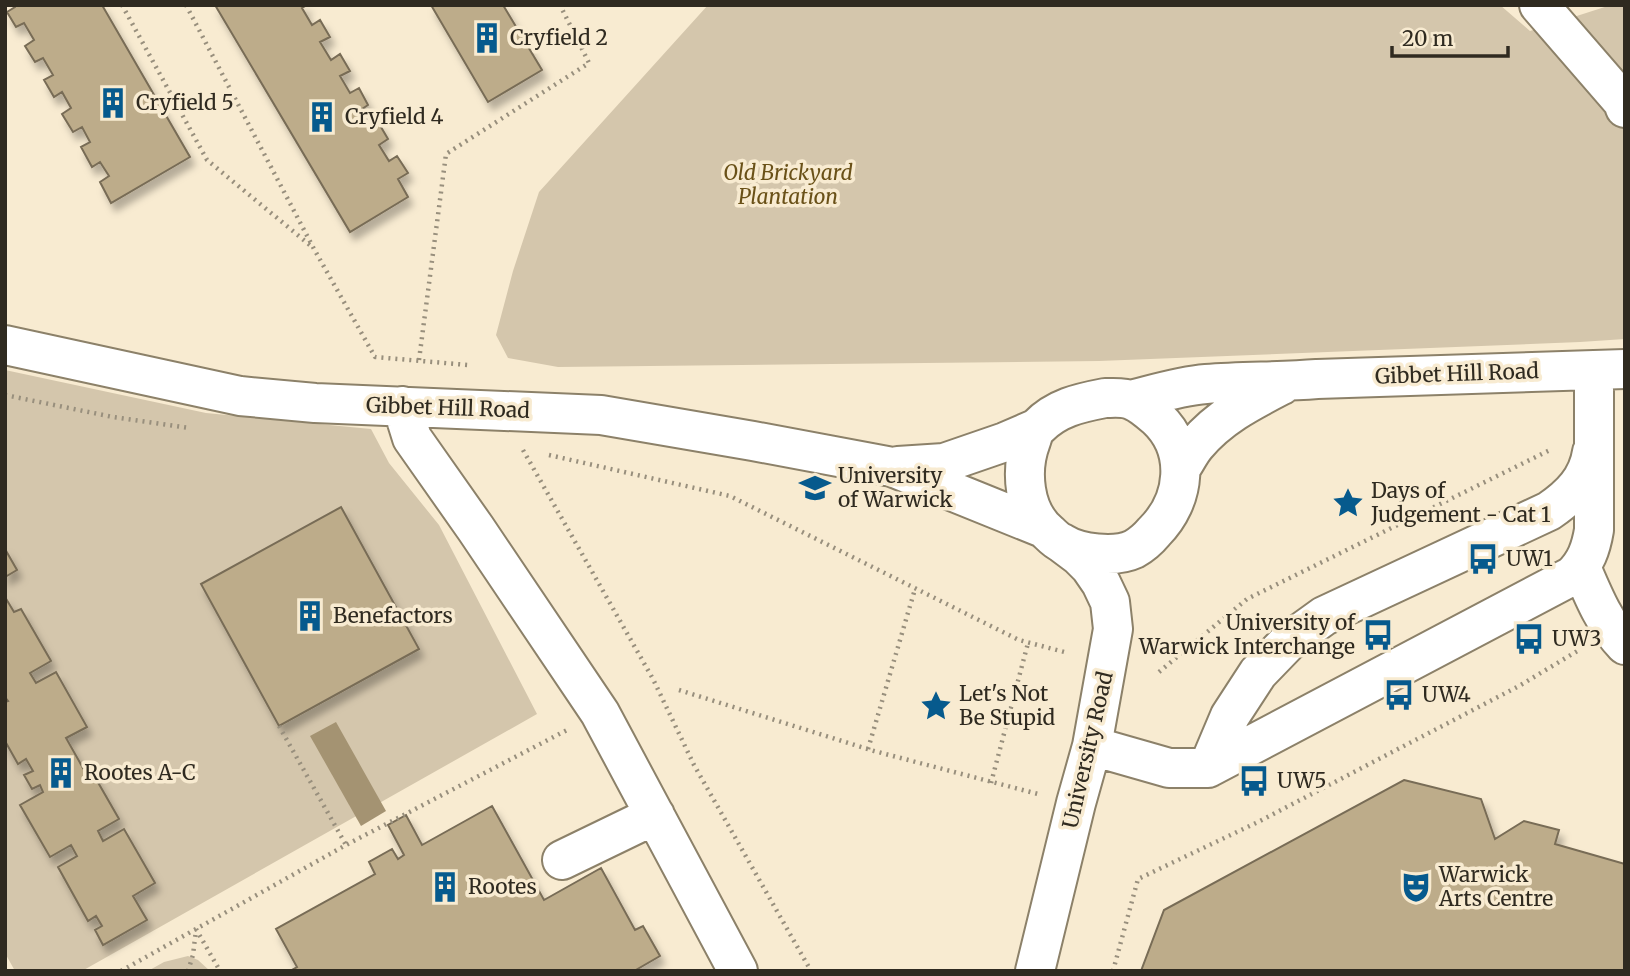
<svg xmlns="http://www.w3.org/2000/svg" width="1630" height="976" viewBox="0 0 1630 976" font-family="Merriweather,serif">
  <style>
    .green { fill: #d4c6ac }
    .water { fill: #a49372 }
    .building { fill: #bdac8a; stroke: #786c56; stroke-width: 2; filter: url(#shadow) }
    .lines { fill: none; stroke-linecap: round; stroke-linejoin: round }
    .minor-casing { stroke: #8c8169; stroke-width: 42 }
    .path { stroke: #988f7d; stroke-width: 4.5; stroke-dasharray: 2 5; stroke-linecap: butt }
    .minor { stroke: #fff; stroke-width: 38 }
    .labels { text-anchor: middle; stroke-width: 7; stroke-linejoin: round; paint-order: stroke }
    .poi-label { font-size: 21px; fill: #2f2a20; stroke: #f8ebd1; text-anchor: start }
    .park-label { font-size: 21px; font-style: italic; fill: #6a5118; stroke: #f8ebd1 }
    .street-label { font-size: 21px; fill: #2f2a20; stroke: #f8ebd1 }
  </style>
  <defs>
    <filter id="shadow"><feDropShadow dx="4.5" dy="8" stdDeviation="3.5" flood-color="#0004"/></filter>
  </defs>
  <rect width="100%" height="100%" fill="#f8ebd1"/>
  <path class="green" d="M708 5H1500L1530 31 1611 5H1625V339L1580 342 1099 361 558 367 508 358 496 335 513 271 539 192Z
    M5 370 206 413 371 429 389 463 439 525 537 714 82 971H15L5 953Z
    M188 956 198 960 210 971H148L164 962Z"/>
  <path class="water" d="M336 722 386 811 361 826 310 736Z"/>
  <path class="building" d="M15 5H102L190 157 111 203 100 182 109 176 100 162 92 167 81 147 90 142 82 127 73 132 62 114 71 108 62 92 54 97 44 80 53 75 43 58 35 62 25 46 34 40 24 23 16 27 7 12 15 7Z
    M215 5H307L302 8 312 25 320 20 330 37 320 42 331 60 340 54 350 71 340 76 350 93 359 88 368 105 359 111 369 128 378 122 388 139 379 145 389 161 397 156 408 173 398 179 408 197 350 232Z
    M431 5H503L542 70 488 102Z
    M341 507 419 649 279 726 201 584Z
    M5 549 17 570 5 577Z
    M5 597 14 612 21 609 51 661 30 673 36 683 56 672 87 727 66 738 83 768 88 765 119 819 98 831 103 841 124 829 155 883 133 896 147 920 103 945 95 930 102 926 96 916 88 921 58 867 77 856 71 845 50 857 20 805 43 792 40 785 32 789 24 775 33 771 26 759 18 764 5 741V702L8 701 5 697Z
    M1404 780 1481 799 1495 839 1524 821 1559 830 1555 844 1625 864V971H1141L1164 910Z
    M492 806 544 900 601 868 635 930 643 926 660 956 634 971H290L297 967 276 929 375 874 369 862 392 849 398 859 404 855 388 825 406 815 422 845Z"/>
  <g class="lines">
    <defs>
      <path id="minor" d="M1539 5 1623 102 1625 108
        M5 345 240 396 315 403 601 415 753 441 892 467 1043 528
        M1105 398C1113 398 1124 397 1131 400 1140 403 1150 412 1157 418 1191 450 1186 500 1154 532 1149 538 1141 545 1134 549 1115 558 1079 554 1062 543 1057 541 1053 537 1049 533 1023 512 1020 470 1031 441 1033 435 1034 430 1038 427 1056 408 1079 403 1105 398Z
        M1131 400C1155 394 1181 386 1206 384 1243 381 1280 382 1317 379L1625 369
        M402 406 412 438 476 529 600 713 738 971
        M898 466 944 463 1005 442 1035 429
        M1181 468C1186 461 1190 452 1196 445 1219 417 1251 401 1282 385
        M1581 567C1593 595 1604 623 1625 645
        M1092 746 1169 768H1208L1572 576C1586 563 1591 548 1594 530V370
        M1208 768 1230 716 1258 673 1288 642 1324 616 1549 511C1571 496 1588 479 1592 452
        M562 860 655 815
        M1035 971 1076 803 1092 746 1113 629 1110 602 1101 583 1090 567 1079 556 1063 544"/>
    </defs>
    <use href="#minor" class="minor-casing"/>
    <path class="path" d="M122 5 207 160 311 246
      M186 5 314 249 375 357 468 365
      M419 360 446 154 589 63 560 5
      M5 395 113 417 190 428
      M523 450 653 679 694 765 811 971
      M549 455 730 496 1019 640 1068 653
      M1159 672 1247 599 1552 449
      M679 690 874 751 1038 794
      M279 726 346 845
      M868 749 915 589
      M991 783 1028 643
      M196 929 220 971
      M121 971 346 845 567 730
      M188 971 193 955 196 930
      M1113 971 1138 879 1258 822 1519 686 1579 650"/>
    <use href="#minor" class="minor"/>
  </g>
  <defs>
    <symbol id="building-bare" viewBox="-9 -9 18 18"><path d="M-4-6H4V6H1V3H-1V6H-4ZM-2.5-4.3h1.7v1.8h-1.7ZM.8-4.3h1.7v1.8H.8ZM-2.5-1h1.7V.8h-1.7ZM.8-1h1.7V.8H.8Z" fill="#065a8d" stroke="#f8ebd1" stroke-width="2.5" paint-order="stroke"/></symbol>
    <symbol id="university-bare" viewBox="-9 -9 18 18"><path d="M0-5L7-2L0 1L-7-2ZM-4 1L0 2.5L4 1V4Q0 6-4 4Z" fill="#065a8d" stroke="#f8ebd1" stroke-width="2.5" paint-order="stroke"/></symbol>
    <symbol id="sight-bare" viewBox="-9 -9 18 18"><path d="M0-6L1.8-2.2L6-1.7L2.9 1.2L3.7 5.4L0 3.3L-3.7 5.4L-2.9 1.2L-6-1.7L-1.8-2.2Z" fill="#065a8d" stroke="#f8ebd1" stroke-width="2.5" paint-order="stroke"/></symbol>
    <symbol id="bus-bare" viewBox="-9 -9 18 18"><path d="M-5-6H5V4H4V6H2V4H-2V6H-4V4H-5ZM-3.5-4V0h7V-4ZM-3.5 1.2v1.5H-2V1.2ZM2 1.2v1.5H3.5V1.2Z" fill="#065a8d" stroke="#f8ebd1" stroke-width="2.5" paint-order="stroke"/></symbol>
    <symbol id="theatre-bare" viewBox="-9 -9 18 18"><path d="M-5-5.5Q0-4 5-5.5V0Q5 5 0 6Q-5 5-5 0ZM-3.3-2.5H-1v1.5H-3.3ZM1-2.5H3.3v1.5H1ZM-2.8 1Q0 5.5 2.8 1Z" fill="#065a8d" stroke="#f8ebd1" stroke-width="2.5" paint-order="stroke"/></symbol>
  </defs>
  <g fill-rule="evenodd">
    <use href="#building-bare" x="465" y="16" width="44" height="44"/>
    <use href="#building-bare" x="91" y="81" width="44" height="44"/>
    <use href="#building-bare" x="300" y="95" width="44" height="44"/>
    <use href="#university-bare" x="793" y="466" width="44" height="44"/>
    <use href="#sight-bare" x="1326" y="481" width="44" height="44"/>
    <use href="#bus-bare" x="1461" y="537" width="44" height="44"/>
    <use href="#building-bare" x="288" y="594" width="44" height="44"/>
    <use href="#bus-bare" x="1356" y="613" width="44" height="44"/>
    <use href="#bus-bare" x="1507" y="617" width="44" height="44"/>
    <use href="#bus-bare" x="1377" y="673" width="44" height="44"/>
    <use href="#sight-bare" x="914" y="684" width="44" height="44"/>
    <use href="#building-bare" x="39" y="751" width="44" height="44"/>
    <use href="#bus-bare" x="1232" y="759" width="44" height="44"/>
    <use href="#building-bare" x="423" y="865" width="44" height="44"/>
    <use href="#theatre-bare" x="1394" y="865" width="44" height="44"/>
  </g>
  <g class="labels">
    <g class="poi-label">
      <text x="510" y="45">Cryfield 2</text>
      <text x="136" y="110">Cryfield 5</text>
      <text x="345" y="124">Cryfield 4</text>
      <text x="838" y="483">University<tspan x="838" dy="24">of Warwick</tspan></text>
      <text x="1371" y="498">Days of<tspan x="1371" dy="24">Judgement - Cat 1</tspan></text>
      <text x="1506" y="566">UW1</text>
      <text x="333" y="623">Benefactors</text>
      <text x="1355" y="630" text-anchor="end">University of<tspan x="1355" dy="24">Warwick Interchange</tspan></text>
      <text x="1552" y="646">UW3</text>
      <text x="959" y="701">Let's Not<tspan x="959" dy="24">Be Stupid</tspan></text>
      <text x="1422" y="702">UW4</text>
      <text x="84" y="780">Rootes A-C</text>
      <text x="1277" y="788">UW5</text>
      <text x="1439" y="882">Warwick<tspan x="1439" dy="24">Arts Centre</tspan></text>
      <text x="468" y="894">Rootes</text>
    </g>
    <g class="park-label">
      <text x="788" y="180">Old Brickyard<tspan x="788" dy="24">Plantation</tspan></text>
    </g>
    <g class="street-label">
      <text transform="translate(1457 374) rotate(-2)" y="7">Gibbet Hill Road</text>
      <text transform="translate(448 408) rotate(2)" y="7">Gibbet Hill Road</text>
      <text transform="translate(1088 750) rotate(-77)" y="7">University Road</text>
    </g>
  </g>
  <rect width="1630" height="976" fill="none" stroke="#2f2a20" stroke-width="14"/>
  <path d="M1392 46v10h116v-10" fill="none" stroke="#2f2a20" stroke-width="3.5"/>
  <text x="1402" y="46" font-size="21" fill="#2f2a20" stroke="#f8ebd1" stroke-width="5" paint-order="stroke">20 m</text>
</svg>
